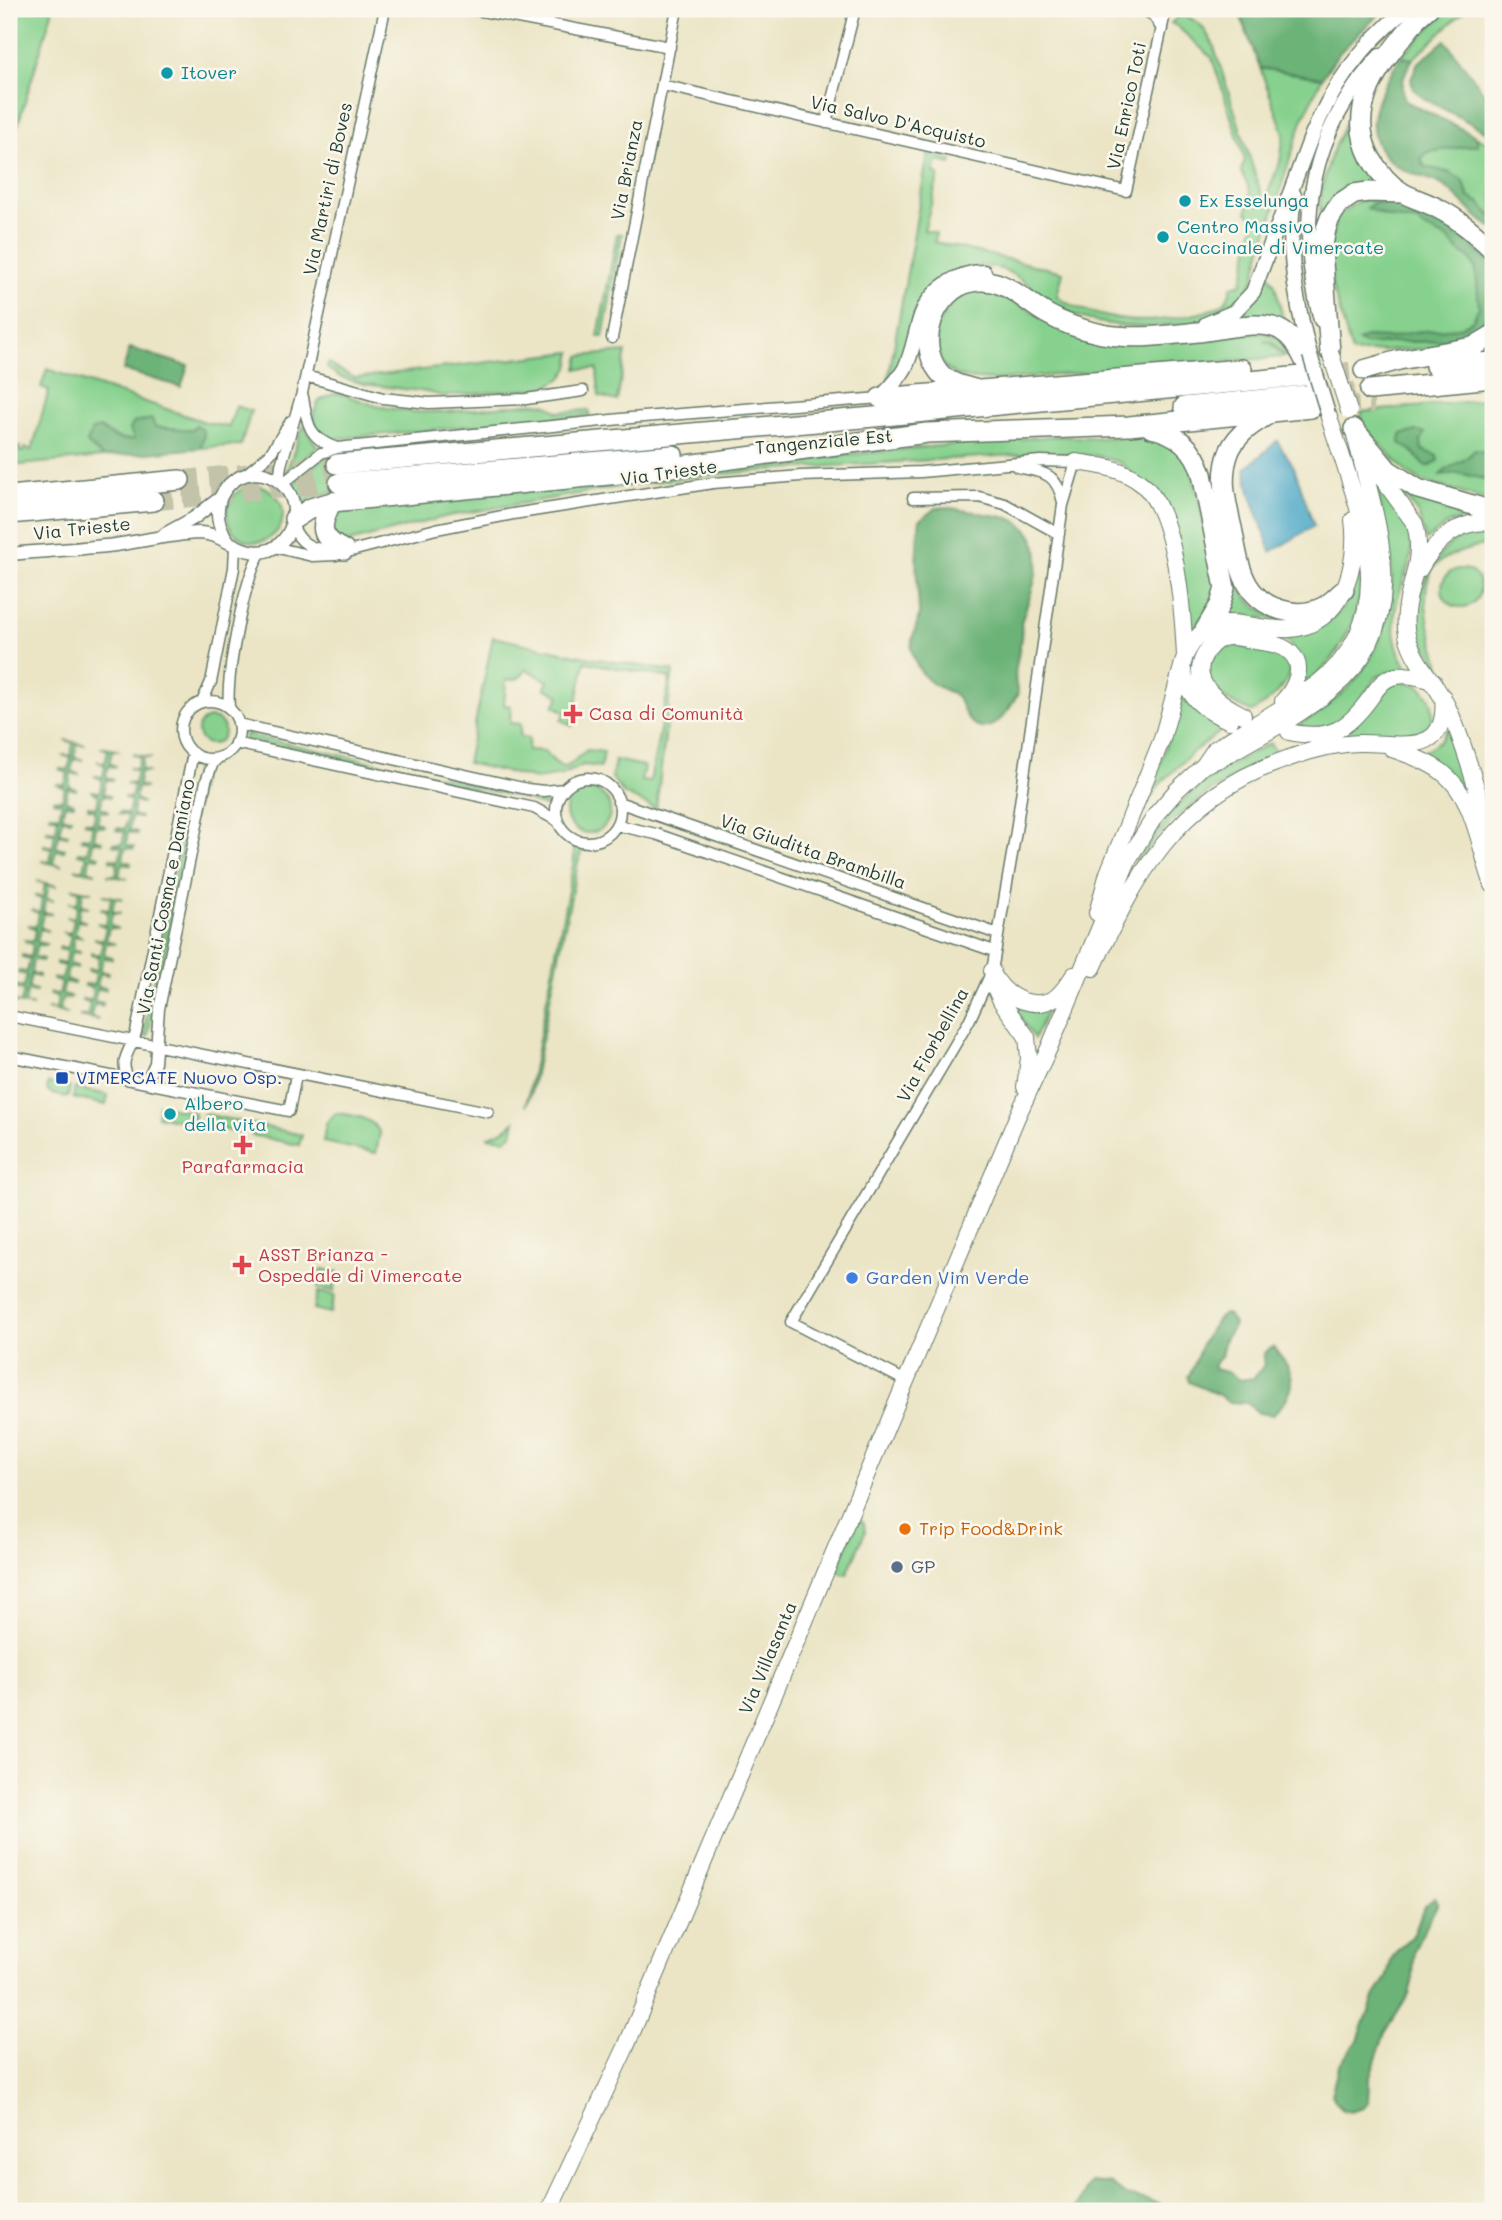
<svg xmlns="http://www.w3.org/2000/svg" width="1502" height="2220" viewBox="0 0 1502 2220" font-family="Mali,sans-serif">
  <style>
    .green { fill: #86d18d; stroke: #528760; stroke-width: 2 }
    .forest { fill: #6cb378; stroke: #467856; stroke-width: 2 }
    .water { fill: #47a6c6; stroke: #33727d; stroke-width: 2 }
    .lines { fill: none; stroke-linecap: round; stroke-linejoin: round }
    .motorway-tunnel { stroke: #c2c3a9; stroke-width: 19; stroke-dasharray: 19 10; stroke-linecap: butt }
    .minor-casing { stroke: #667867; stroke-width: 13 }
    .tertiary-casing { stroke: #667867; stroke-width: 15 }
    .secondary-casing { stroke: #667867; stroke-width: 17 }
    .primary-casing { stroke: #667867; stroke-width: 18 }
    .motorway-casing { stroke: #667867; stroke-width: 22 }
    .minor { stroke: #fff; stroke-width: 10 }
    .tertiary { stroke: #fff; stroke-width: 12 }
    .secondary { stroke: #fff; stroke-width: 14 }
    .primary { stroke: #fff; stroke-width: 16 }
    .motorway { stroke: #fff; stroke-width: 19 }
    .secondary-bridge-casing { stroke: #667867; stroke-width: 17; stroke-linecap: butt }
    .primary-bridge-casing { stroke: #667867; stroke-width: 18; stroke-linecap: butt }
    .secondary-bridge { stroke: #fff; stroke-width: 14 }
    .primary-bridge { stroke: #fff; stroke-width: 16 }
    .culture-dot { fill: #0f9aa8; stroke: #fbf7ec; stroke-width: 2.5 }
    .health-dot { fill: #e0444e; stroke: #fbf7ec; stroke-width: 2.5 }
    .transit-dot { fill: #1a4fb4; stroke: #fbf7ec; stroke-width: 2.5 }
    .shop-dot { fill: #3f7fe0; stroke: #fbf7ec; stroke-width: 2.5 }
    .food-dot { fill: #e8710a; stroke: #fbf7ec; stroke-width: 2.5 }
    .service-dot { fill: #5c6f8a; stroke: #fbf7ec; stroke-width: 2.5 }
    .labels { text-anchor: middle; stroke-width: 5; stroke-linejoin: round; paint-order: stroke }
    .culture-label { font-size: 18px; fill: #0d838f; stroke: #fbf7ec; text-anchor: start }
    .street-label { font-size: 18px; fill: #1f3d34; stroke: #fbf7ec }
    .health-label { font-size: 18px; fill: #be3a42; stroke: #fbf7ec; text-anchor: start }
    .transit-label { font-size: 18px; fill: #164399; stroke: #fbf7ec; text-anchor: start }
    .shop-label { font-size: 18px; fill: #366cbe; stroke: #fbf7ec; text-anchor: start }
    .food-label { font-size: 18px; fill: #c56008; stroke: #fbf7ec; text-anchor: start }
    .service-label { font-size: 18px; fill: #4e5e75; stroke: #fbf7ec; text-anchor: start }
  </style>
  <rect width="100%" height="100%" fill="#fbf7ec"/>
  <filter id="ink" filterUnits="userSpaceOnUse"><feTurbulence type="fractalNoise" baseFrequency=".0143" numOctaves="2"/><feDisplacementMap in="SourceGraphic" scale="14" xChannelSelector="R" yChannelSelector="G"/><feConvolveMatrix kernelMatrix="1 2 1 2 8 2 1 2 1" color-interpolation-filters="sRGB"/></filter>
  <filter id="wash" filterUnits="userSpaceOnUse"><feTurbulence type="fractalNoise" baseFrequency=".00686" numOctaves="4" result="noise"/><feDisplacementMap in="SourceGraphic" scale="28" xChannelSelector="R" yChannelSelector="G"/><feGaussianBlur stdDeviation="1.57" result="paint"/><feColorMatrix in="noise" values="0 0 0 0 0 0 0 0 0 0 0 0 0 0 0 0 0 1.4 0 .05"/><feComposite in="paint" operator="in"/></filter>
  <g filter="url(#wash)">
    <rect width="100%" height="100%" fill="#ebe5c6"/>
    <path class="green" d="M9 9H53L9 154Z
      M1448 9H1466L1413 59 1400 57Z
      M1185 16C1200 21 1206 31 1213 44L1264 202 1280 162 1284 133 1260 68 1322 78 1302 121 1261 251C1257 269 1252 292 1237 303 1196 332 1117 332 1072 314 1046 304 1027 278 1001 269 981 262 952 270 935 282 910 300 913 337 900 363 897 370 892 375 888 381L928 154 952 160 951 164 937 161 934 173 939 175 924 230 936 233 934 242 1063 272 1057 296C1071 309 1108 318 1128 320 1148 323 1212 316 1226 301 1229 297 1230 290 1232 286L1242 283 1255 220 1247 212 1250 191 1241 170 1245 160 1212 58 1178 27 1171 23 1178 17Z
      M1351 113H1353L1384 186 1320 212C1319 181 1335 141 1351 113Z
      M1476 136 1493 146V218L1480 203 1469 197 1465 185 1450 173 1424 167 1421 157 1428 152 1478 145Z
      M1401 199 1473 238 1493 264V327L1450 347 1352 353 1332 285 1327 256 1337 216 1360 200Z
      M617 234H622L603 337H598Z
      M1268 273 1275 285 1284 323 1235 320Z
      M991 288 1065 330 1265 333 1278 337 1293 356H1286L1272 342 1263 341 1271 343 1284 357 994 380C977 379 951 380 942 363 937 354 937 339 935 329L959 291Z
      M572 352 569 368 562 378 544 388 469 394 441 396 428 392 364 384 340 377 327 368 328 363 332 364 333 367 355 378Z
      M626 352 617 401 599 396 597 369H577L580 356Z
      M47 369 208 423 229 427 236 406 251 411 241 445 200 448C204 437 208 432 196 425L193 430 154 427 152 419 130 429 135 439C120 442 112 435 100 428L87 443 103 457 10 466 9 445 20 447 19 451 23 452 25 448 32 450 49 390 41 387Z
      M333 394H343L376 406 412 412H447L537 403 548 405 558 412 589 410 590 415 332 439 317 430 313 415 319 401Z
      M1493 399V502L1421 481 1406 472 1364 427 1361 412Z
      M303 426 318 447 286 473Z
      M1150 435 1162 437 1189 458 1218 579 1214 604 1190 632 1169 513 1121 463 1100 456 1051 453 780 469 701 476 636 484 448 516 349 542 337 541 327 520 334 510 787 460 982 442 1054 436 1103 438Z
      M332 455 336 492 320 495 301 504 291 485 322 459Z
      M1394 481 1466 512 1474 516 1449 523 1426 540 1418 514Z
      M1376 485C1389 498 1405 516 1410 534 1415 553 1407 570 1401 588 1391 617 1390 646 1410 671L1387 672 1377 677 1348 716 1321 730 1297 726C1341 699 1371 673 1385 623 1388 611 1392 598 1392 586 1392 552 1383 518 1376 485Z
      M227 514a28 28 0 1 1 56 0a28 28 0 1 1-56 0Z
      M1482 529 1493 530V542C1477 547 1444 554 1434 567 1413 597 1438 657 1449 688 1446 681 1444 674 1440 668 1434 657 1425 648 1420 636 1408 607 1429 561 1452 543 1461 536 1471 533 1482 529Z
      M1361 565C1366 606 1340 665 1302 684L1290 643 1281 637C1333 630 1345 616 1358 566Z
      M1442 588a19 19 0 1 1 38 0a19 19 0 1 1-38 0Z
      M1231 571C1244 603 1258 612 1290 621L1246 616 1218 618Z
      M493 637 585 657 673 671 656 809 624 794 612 778 615 760 644 766 641 781 650 782 670 678 585 662 572 726 561 720 566 712 554 706 560 696 545 688 548 681 526 669C520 679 517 680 506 680L504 705 511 706 510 723 521 724 520 737 529 738 528 750 544 751C568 778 565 766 587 750L604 752 601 767 583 765 562 775 536 779 467 763Z
      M1230 644 1277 653C1308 672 1271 701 1252 712 1223 700 1199 686 1212 653Z
      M1399 681C1404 682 1410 682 1415 684 1437 694 1441 732 1413 737 1401 739 1387 735 1375 734 1361 734 1346 736 1332 738L1382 688Z
      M1182 697 1193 709 1225 728 1193 752 1160 784 1129 834 1160 764Z
      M198 731a13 13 0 1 1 26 0a13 13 0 1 1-26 0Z
      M1448 728 1475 801 1422 753 1441 740Z
      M246 732 256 737 538 797 550 796 548 807 518 797 244 740Z
      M65 740 86 745 77 744 74 757 83 760 74 759 71 771 80 775 71 773 69 786 77 790 68 788 65 801 74 803V805L65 804 62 817 71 818 70 820 62 819 59 832 68 834 67 836 59 834 56 847 65 849 64 851 56 850 53 863 62 866 41 861 50 862 52 849 44 847V845L53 847 55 833 47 832V830L56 831 58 818 50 816V814L59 816 62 803 53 801V799L62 800 65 788 56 784 65 785 68 773 59 769 68 770 71 758 62 755 71 756 73 743Z
      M1270 743 1275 751 1270 758C1227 780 1192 799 1159 835 1147 848 1138 865 1128 880 1132 865 1140 854 1149 842 1185 789 1215 772 1270 743Z
      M100 747 120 751H112L109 763 117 767 108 766 106 778 114 780H106L103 793 111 797 103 795 100 808 108 810V812L100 811 97 823 105 826V827L96 826 94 839 102 841V843L93 841 91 854 99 856V858L90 857 88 870 96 873 75 869H84L87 856 78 854 79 852 87 853 90 841 81 839 82 837 90 838 93 825 85 823V821L93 823 96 810 88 808V806L97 807 99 795 91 791 100 792 102 779 94 776 103 777 105 765 97 761 105 763 108 750Z
      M132 754 152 758 143 757 141 770 149 772H140L138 785 146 788 137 787 135 799 143 803 134 802 132 815 140 817V818L131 817 129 830 137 832V834L128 832 126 845 134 847V849L125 848 123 860 131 863V865L122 863 119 876 128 879 107 875H116L118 862 110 861V858L119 860 122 847 113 845V843L122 844 125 832 116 830 117 828 125 829 128 816 119 814 120 812 128 814 131 801 123 797 131 798 134 786 126 783 134 784 137 771 129 768 137 769 140 757Z
      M197 764H204L148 1036 143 1035Z
      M566 811a22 22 0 1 1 44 0a22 22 0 1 1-44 0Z
      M574 846 584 848 578 862 531 1093 526 1106 574 860Z
      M37 881 57 886 49 885 46 898 54 901 46 899 43 912 52 914H43L40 927 48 931 40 929 37 942 46 944 45 946 37 945 34 957 43 959 42 961 33 960 31 973 39 975V977L31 975 28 988 36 990V992L27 991 25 1004 33 1006 12 1002 21 1003 24 990 15 988 16 986 24 987 27 975 18 973 19 971 27 972 30 959 22 957V955L31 957 33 944 25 942V940L34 941 36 929 28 925 37 926 39 913 31 910 40 912 42 899 34 896 43 897 45 884Z
      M72 888 92 892H83L81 905 89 907 80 906 78 919 86 922 77 921 75 934 83 938 74 936 72 949 80 951V953L71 952 69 964 77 966V968L68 967 66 979 74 982V984L65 982 62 995 71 997 70 999 62 998 59 1010 68 1014 47 1009 56 1010 58 997 50 995V993L59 994 62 982 53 979V978L62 979 65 966 56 964V962L65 964 68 951 59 949 60 947 68 948 71 936 63 932 71 933 74 920 66 917 74 919 77 906 69 902 77 904 80 891Z
      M103 895 124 899 115 898 112 911 121 913H112L110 925 118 929 109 928 106 940 115 944 106 943 104 955 112 957V959L103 958 100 971 109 973 108 975 100 973 97 986 106 988 105 990 97 989 94 1001 103 1003 102 1006 94 1004 91 1017 99 1020 79 1016H88L90 1003 82 1001V999L91 1001 93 988 85 986V984L94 985 96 973 88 971V969L97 970 99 957 91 955V953L100 955 103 942 94 938 103 940 106 927 97 923 106 925 108 912 100 909 109 910 111 897Z
      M1019 1006 1048 1009 1034 1039 1016 1010Z
      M48 1083 70 1087 68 1097 53 1094 47 1090Z
      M75 1088 108 1095 106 1105 73 1098Z
      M159 1105 195 1113 192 1123 157 1116Z
      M336 1113C354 1116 371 1116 380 1133L376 1153 323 1142 326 1123Z
      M204 1114 243 1122 241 1133 202 1125Z
      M515 1121 512 1134 505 1139 487 1137 504 1130Z
      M253 1124 302 1135 299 1145 251 1135Z
      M322 1269 338 1272 334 1291 318 1288Z
      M318 1292 335 1295 331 1313 314 1309Z
      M860 1520 864 1523 865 1532 847 1574 839 1572 837 1570 857 1521Z"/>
    <path class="forest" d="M1238 9H1384L1338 54 1322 78 1260 68Z
      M1445 40 1493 105V135L1423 98 1413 88 1411 79 1417 64Z
      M1400 57 1413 59C1403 73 1400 85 1405 101L1476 136 1478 145 1428 152 1421 157 1423 166 1450 173 1462 180 1469 197 1480 203 1493 218V228C1478 222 1460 197 1444 186 1430 177 1412 176 1398 167 1352 135 1379 94 1400 57Z
      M1392 203C1420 209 1486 245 1493 275 1495 283 1493 294 1491 301 1487 315 1482 328 1468 335 1454 342 1415 342 1400 342 1387 341 1369 349 1358 341L1366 337 1390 338 1413 332 1458 328 1473 320 1479 307 1476 270 1469 257 1461 253 1448 239 1426 229 1418 222 1388 217 1367 208 1373 203Z
      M130 348 188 366 181 387 123 370Z
      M152 419 155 427 193 430 196 425C208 432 204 437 200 448L103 457 87 443 92 430 99 428C111 435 120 442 134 439L130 429 134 422Z
      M1416 431 1425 433 1421 441 1422 450 1437 456 1438 461 1430 466H1425L1412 451 1400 443 1401 435Z
      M1475 450 1489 453 1493 450V470L1488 480 1459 473 1440 475C1452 463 1462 465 1475 450Z
      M945 507 1009 518C1058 538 1032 587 1021 623 1025 647 1009 669 1018 693 1011 708 992 740 971 722 963 715 963 702 955 695 951 692 946 691 941 688 925 681 917 669 912 652 909 637 920 624 919 610 917 577 914 554 920 520L936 508Z
      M1223 1314 1228 1315 1234 1324 1224 1341 1221 1357 1214 1364V1369L1230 1373 1239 1380 1254 1378 1264 1365V1353L1273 1347C1298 1376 1299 1387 1273 1415L1259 1413 1247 1403 1228 1402 1219 1395 1189 1382 1188 1376C1194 1368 1195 1363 1198 1354 1202 1342 1214 1322 1223 1314Z
      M1435 1897 1438 1903 1414 1950 1413 1979 1409 1994 1385 2033 1369 2080 1368 2102 1364 2108 1350 2112 1343 2110 1331 2095 1339 2065 1358 2040 1375 1995 1386 1978 1392 1958 1399 1948 1414 1934 1424 1906Z
      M1090 2182 1111 2184 1127 2196 1148 2200 1168 2208 1170 2211H1075Z"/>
    <path class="water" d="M1277 441 1294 467 1314 526 1271 552 1250 493 1245 469Z"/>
  </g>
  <g filter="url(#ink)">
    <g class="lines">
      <path class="motorway-tunnel" d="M1302 376 1364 370
        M1307 395 1370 390
        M1311 408 1374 403
        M180 480 337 464
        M154 501 339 483"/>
      <defs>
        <path id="minor" d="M471 9 670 47
          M1141 9 1153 15 1162 29
          M662 85 1126 191 1166 9
          M826 123 855 9
          M612 338 677 9
          M306 376 383 398 429 403 526 399 583 391
          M303 397C307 424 309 439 337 448
          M1017 467C1045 473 1056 472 1063 502
          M245 475 270 454 291 421
          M279 482 281 465 302 393 385 9
          M282 484 321 453 337 448 631 418 880 398
          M913 498 979 497 1005 504 1059 534
          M293 526C299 543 311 549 329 550
          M274 547 312 556 336 555 436 529 513 514 713 483 801 476 921 472 1040 461 1076 462 1063 505 1016 831 992 971 969 1021 791 1322 906 1381
          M181 730a29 29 0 1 1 58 0a29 29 0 1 1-58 0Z
          M202 702 211 682 234 568 235 547
          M229 707C226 676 244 578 261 552
          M238 724 527 789 544 791 564 789
          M235 743 534 808 558 821
          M556 810a32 32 0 1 1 64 0a32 32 0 1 1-64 0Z
          M618 802 998 934
          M616 825 656 834 994 951
          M9 1016 488 1112
          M9 1056 289 1111 296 1075
          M129 1079C117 1060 132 1050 136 1032L193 753
          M142 1082 150 1074 155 1063 159 1009 206 781 213 763 218 758"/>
        <path id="tertiary" d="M165 534 194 518 220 498
          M9 554C44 551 80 549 115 545 143 541 171 534 199 533 225 533 242 559 269 550 295 540 303 503 282 484 246 452 195 498 229 542"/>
        <path id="secondary" d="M1407 30 1431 9
          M1311 139C1330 87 1363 44 1406 9
          M1294 195C1286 249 1296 302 1310 355
          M1321 320C1295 222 1309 133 1380 56
          M1206 324 1234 312 1253 292 1313 132
          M880 398C889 389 899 379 905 368 913 352 915 333 921 316 930 290 957 272 984 272"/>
        <path id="primary" d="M1369 460 1415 524C1427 566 1399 597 1407 635 1414 664 1437 683 1449 710 1467 750 1482 806 1493 849
          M1076 462C1099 465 1123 468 1142 484 1176 512 1183 613 1185 656
          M1419 570C1435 542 1458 518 1493 523
          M1183 670C1187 699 1205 711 1230 721
          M1243 715C1221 704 1189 684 1204 656 1208 648 1215 641 1223 638 1233 635 1246 639 1255 641 1267 643 1282 644 1291 653 1306 668 1294 689 1283 701
          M1289 732C1330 741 1348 729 1371 697 1377 689 1381 681 1390 678 1404 672 1420 677 1433 681
          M1392 749C1409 755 1427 761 1442 772 1475 797 1479 848 1493 885
          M1204 765 1222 758C1258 736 1299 717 1331 690 1418 620 1375 519 1354 431
          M1097 913 1108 873 1162 739 1185 656C1212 601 1246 632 1290 629 1343 625 1359 565 1353 520
          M1093 968C1134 878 1177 799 1276 763 1301 753 1332 744 1359 743 1399 742 1449 759 1443 697
          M992 971 995 988 1001 1001 1027 1037 1029 1058 1025 1087
          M997 981C1009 999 1036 1011 1056 997 1063 992 1069 982 1074 975
          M549 2211 625 2049 1017 1117 1049 1048 1129 858 1157 813 1177 790 1204 765 1215 749C1249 727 1287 707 1319 682 1410 612 1354 500 1328 414"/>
        <path id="motorway" d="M1414 23C1383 61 1344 106 1370 157 1378 171 1389 185 1403 193 1414 199 1426 202 1437 208 1459 219 1476 234 1493 250
          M1330 352 1322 250 1326 229 1330 218 1339 204 1354 194 1368 192 1403 193
          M1435 366 1493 362
          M1364 370 1399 360 1473 347 1493 335
          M977 390C964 386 948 383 939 372 915 342 935 289 972 282 1004 276 1021 299 1047 314 1064 324 1083 330 1102 334 1134 340 1167 335 1198 332 1220 330 1263 318 1282 331 1299 341 1307 367 1316 384
          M1370 390 1493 378
          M880 398 1242 369
          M1184 407 1307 395
          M1269 414C1254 423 1238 433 1230 450 1219 476 1226 502 1232 528 1236 547 1238 568 1248 585 1262 609 1297 620 1323 607 1331 603 1337 596 1344 590
          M1151 428C1177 433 1195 449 1202 474L1225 588 1220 605 1205 630
          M1354 429 1388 470 1418 489 1493 511
          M337 464 874 417 1302 376
          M339 483 673 455
          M9 496 180 480
          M332 502C319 526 319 538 344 550
          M9 514 154 501
          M294 519 311 508 332 502 619 474 927 433 1129 426 1311 408"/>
      </defs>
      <use href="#minor" class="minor-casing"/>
      <use href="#tertiary" class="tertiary-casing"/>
      <use href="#secondary" class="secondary-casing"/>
      <use href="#primary" class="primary-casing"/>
      <use href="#motorway" class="motorway-casing"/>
      <use href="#minor" class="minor"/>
      <use href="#tertiary" class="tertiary"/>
      <use href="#secondary" class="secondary"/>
      <use href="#primary" class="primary"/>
      <use href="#motorway" class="motorway"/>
      <defs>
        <path id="secondary-bridge" d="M1310 355 1328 414"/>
        <path id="primary-bridge" d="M1330 352 1349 411"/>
      </defs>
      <use href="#secondary-bridge" class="secondary-bridge-casing"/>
      <use href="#primary-bridge" class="primary-bridge-casing"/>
      <use href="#secondary-bridge" class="secondary-bridge"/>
      <use href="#primary-bridge" class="primary-bridge"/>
    </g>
  </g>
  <g class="culture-dot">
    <circle cx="167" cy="73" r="7"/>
    <circle cx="1185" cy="201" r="7"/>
    <circle cx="1163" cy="237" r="7"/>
    <circle cx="170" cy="1114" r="7"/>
  </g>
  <g class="health-dot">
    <path d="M569.5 703.5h7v7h7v7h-7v7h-7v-7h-7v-7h7z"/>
    <path d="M239.5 1134.5h7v7h7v7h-7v7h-7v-7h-7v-7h7z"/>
    <path d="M238.5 1254.5h7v7h7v7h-7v7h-7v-7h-7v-7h7z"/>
  </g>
  <rect class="transit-dot" x="55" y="1071" width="14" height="14" rx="3.5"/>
  <circle class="shop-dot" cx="852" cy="1278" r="7"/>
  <circle class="food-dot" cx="905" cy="1529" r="7"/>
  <circle class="service-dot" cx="897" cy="1567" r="7"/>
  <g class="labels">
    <g class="culture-label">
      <text x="181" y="79">Itover</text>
      <text x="1199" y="207">Ex Esselunga</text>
      <text x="1177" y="233">Centro Massivo<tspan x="1177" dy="21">Vaccinale di Vimercate</tspan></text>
      <text x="184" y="1110">Albero<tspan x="184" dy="21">della vita</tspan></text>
    </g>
    <g class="street-label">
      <text transform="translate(1127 106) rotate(-78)" y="6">Via Enrico Toti</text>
      <text transform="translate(898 122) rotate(13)" y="6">Via Salvo D'Acquisto</text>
      <text transform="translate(627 170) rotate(-79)" y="6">Via Brianza</text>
      <text transform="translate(328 189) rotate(-78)" y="6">Via Martiri di Boves</text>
      <text transform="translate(824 442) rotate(-5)" y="6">Tangenziale Est</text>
      <text transform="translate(669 473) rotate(-8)" y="6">Via Trieste</text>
      <text transform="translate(82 529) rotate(-6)" y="6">Via Trieste</text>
      <text transform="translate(813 852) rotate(19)" y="6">Via Giuditta Brambilla</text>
      <text transform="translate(166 897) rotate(-79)" y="6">Via Santi Cosma e Damiano</text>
      <text transform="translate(933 1045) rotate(-61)" y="6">Via Fiorbellina</text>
      <text transform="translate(768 1658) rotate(-67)" y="6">Via Villasanta</text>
    </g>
    <g class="health-label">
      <text x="589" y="720">Casa di Comunità</text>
      <text x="243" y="1173" text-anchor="middle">Parafarmacia</text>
      <text x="258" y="1261">ASST Brianza -<tspan x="258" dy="21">Ospedale di Vimercate</tspan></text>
    </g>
    <g class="transit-label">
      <text x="76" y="1084">VIMERCATE Nuovo Osp.</text>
    </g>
    <g class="shop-label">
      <text x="866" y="1284">Garden Vim Verde</text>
    </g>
    <g class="food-label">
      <text x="919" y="1535">Trip Food&amp;Drink</text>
    </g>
    <g class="service-label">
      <text x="911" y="1573">GP</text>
    </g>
  </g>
  <rect width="1502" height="2220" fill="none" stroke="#fbf7ec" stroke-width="35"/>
</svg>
